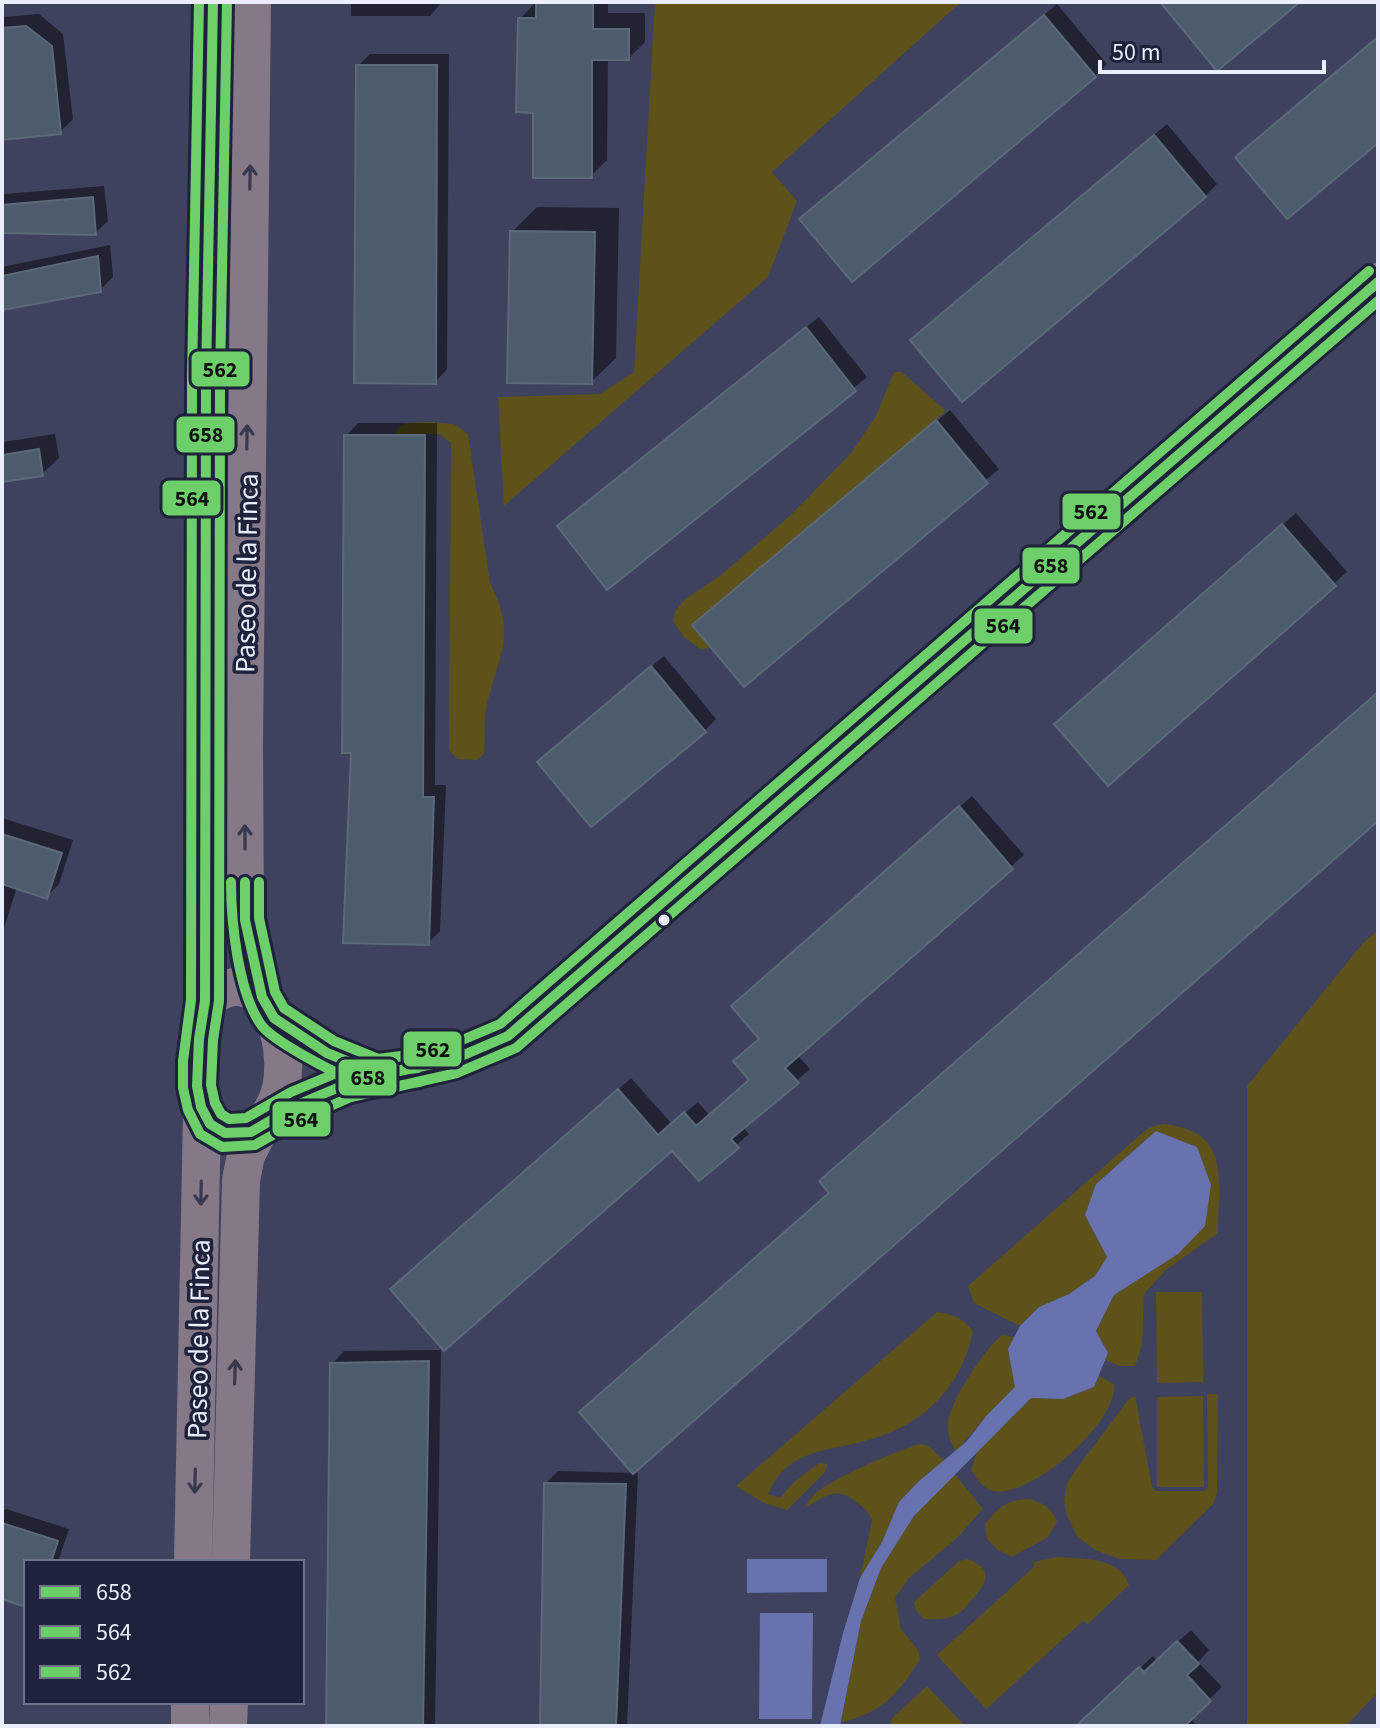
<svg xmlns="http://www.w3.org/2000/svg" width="1380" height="1728" viewBox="0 0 1380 1728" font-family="'Source Sans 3',sans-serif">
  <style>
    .green { fill: #5e521b }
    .water { fill: #6772af }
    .shadow { fill: #0007 }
    .building { fill: #4d5c6c; stroke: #5c6979; stroke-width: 2 }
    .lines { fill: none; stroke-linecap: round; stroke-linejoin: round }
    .minor { stroke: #857887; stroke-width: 38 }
    .bus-1-casing { stroke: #1e223b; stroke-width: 16 }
    .bus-2-casing { stroke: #1e223b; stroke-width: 16 }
    .bus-3-casing { stroke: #1e223b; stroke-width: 16 }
    .bus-1 { stroke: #6ccf69; stroke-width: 10 }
    .bus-2 { stroke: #6ccf69; stroke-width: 10 }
    .bus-3 { stroke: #6ccf69; stroke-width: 10 }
    .oneway { stroke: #38384e }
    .bus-dot { fill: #eaedfb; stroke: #1e223b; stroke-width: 3 }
    .labels { text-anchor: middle; stroke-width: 7; stroke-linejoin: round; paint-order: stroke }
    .street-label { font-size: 28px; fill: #eaedfb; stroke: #1e223b }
    .line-badge { stroke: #1e223b; stroke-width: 3 }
    .pale-badge-label { font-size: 22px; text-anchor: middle; font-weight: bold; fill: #111 }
  </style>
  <rect width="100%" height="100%" fill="#3e425f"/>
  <path class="green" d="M655 2H961L772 172 797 201 768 277 504 506 498 397 600 394 634 372Z
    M894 372H902L946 411 692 625 711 648 700 649 684 637 673 621 675 612 684 600 721 575 793 513 851 453 876 416Z
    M430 422 454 424 468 434 490 583C517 636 499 653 487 704 483 721 486 737 484 754L477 760 457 759 449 750 451 443 439 434 396 435 397 428 406 423Z
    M1378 930V1692L1346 1726H1247V1086L1363 943Z
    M1163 1124C1232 1131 1218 1179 1218 1233L1166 1270 1144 1294 1142 1345 1135 1366H1120L1105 1360 1108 1353 1096 1332 1114 1295 1144 1274 1156 1131 1096 1184 1085 1215 1107 1257 1095 1276 1069 1294 1039 1307 1020 1326 974 1303 968 1286 1148 1128Z
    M1156 1292H1202L1203 1382 1157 1383Z
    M937 1312C954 1314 962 1318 973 1331 961 1391 919 1428 861 1442 822 1452 786 1451 768 1494L780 1498 794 1482 819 1463 827 1464 825 1472 787 1510 764 1503 736 1486Z
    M1002 1335 1014 1337 1008 1349 1016 1387 987 1415 956 1452C951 1442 946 1433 948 1421 953 1397 983 1351 1002 1335Z
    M1099 1376 1114 1384C1119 1421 1031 1499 993 1491 982 1488 977 1479 971 1470L978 1449 1031 1398 1063 1399 1094 1387Z
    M1207 1394H1218L1217 1493 1213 1504 1156 1560 1120 1559 1095 1550 1077 1536 1067 1516 1064 1501 1067 1483 1077 1468 1129 1399 1135 1396 1152 1486 1155 1491H1204L1208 1488Z
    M1203 1396 1204 1487H1157V1397Z
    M920 1444 929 1446 944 1461 919 1481 899 1502 882 1542 860 1578 872 1520C868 1511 863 1507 855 1501 836 1485 824 1498 804 1508 808 1503 811 1497 816 1493 833 1478 898 1450 920 1444Z
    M954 1473 983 1509 956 1539 909 1578 895 1598 901 1629 918 1650 920 1659C898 1694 883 1713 841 1722L861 1621 881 1568 914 1516Z
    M1030 1499C1044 1504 1051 1507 1057 1521L1048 1537 1012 1557 998 1550 987 1539 985 1524C999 1506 1007 1500 1030 1499Z
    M1056 1557C1081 1559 1120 1556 1129 1585L1088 1624 1083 1621 986 1709 937 1655 1034 1567V1562Z
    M968 1559C996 1570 986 1585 970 1602 966 1607 962 1612 956 1615 949 1619 933 1620 924 1619L915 1609 914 1602 959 1561Z
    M927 1686 965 1726H890L892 1718Z"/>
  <path class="water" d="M1156 1131 1197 1147 1211 1185 1205 1226 1178 1254 1114 1295 1096 1331 1108 1353 1094 1387 1063 1399 1031 1398 914 1516 881 1568 861 1621 840 1726H820L843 1633 860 1578 882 1542 899 1502 919 1481 966 1442 987 1415 1015 1387 1008 1349 1020 1326 1039 1307 1069 1294 1095 1276 1107 1257 1085 1215 1096 1184Z
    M747 1559H827V1592L747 1593Z
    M760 1613H813L812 1719H759Z"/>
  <path class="shadow" d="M351 2H442L430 16H351Z
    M536 2H608V13H645V42L629 58H608L607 160 591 176 535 111 520 19Z
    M1057 4 1107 64 1095 76 814 207Z
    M39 14 63 34 73 119 60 132 2 138V17Z
    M370 54H449L447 369 435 382 358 66Z
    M1167 124 1217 184 1205 196 912 340Z
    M104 186 108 221 95 233 2 231 4 194Z
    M537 207 619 208 616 358 591 382 512 232Z
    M110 245 113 277 100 290 2 308V267Z
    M819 317 867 377 608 587 559 526Z
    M950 410 999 469 744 685 707 613Z
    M358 423H437L435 785H446L440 931 428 943 346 436Z
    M55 434 59 458 42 474 2 480V438L3 442Z
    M1296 513 1347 572 1108 783 1069 711Z
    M664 656 716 719 704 731 552 750Z
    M972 796 1024 855 797 1055 810 1069 743 1127 749 1134 699 1178 672 1148 405 1277 631 1078 672 1124 698 1102 710 1116 751 1079 761 1038 746 994Z
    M2 818 73 840 59 884 47 896 17 887 2 934Z
    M441 1350 435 1726H327L332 1364 344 1351Z
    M558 1471 638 1473 627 1726H542L546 1483Z
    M6 1509 69 1529 58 1562H26V1605L2 1597V1512Z
    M1191 1630 1209 1650 1198 1662 1222 1687 1190 1718 1197 1726H1077L1153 1656 1157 1661Z"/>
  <path class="building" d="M536 2H593V29H629V60H592V178H533V113L516 112 518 18H536Z
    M1160 2H1300L1217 71Z
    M1044 15 1096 77 852 282 799 219Z
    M26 26 52 46 61 134 2 140V28Z
    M1378 37V143L1287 219 1235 157Z
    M356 65H437L436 384 354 383Z
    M1154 135 1206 197 962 402 910 340Z
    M93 197 96 235 2 233V205Z
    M510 231 595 232 592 384 507 383Z
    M98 256 101 292 2 310V276Z
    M806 327 856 391 607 590 557 526Z
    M936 420 988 483 744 687 692 625Z
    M344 435H425L423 797H434L429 945 343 943 351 753H342Z
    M39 449 43 476 2 482V455Z
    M1282 524 1336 586 1108 786 1054 724Z
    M651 666 706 732 591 827 537 762Z
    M1378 692V821L633 1474 579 1412 829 1193 819 1181Z
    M959 806 1013 869 785 1068 799 1083 731 1139 739 1148 699 1181 672 1151 444 1351 390 1289 618 1089 658 1135 684 1112 696 1126 749 1080 733 1061 759 1039 731 1006Z
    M2 834 62 853 47 899 2 884Z
    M429 1361 423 1726H326L330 1363Z
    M544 1483 626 1484 616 1726H540Z
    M2 1523 58 1541 51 1562H26V1607L2 1599Z
    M1177 1641 1199 1664 1187 1675 1211 1701 1185 1726H1076L1139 1667 1144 1672Z"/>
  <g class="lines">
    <path class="minor" d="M252 2 244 744 245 920 262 997
      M205 1001C269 948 299 1060 275 1105 267 1121 259 1133 240 1134 226 1134 210 1128 203 1116 190 1096 200 1024 205 1001L206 378 213 2
      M274 1018 327 1053 376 1073
      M267 1121 319 1093 376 1073 419 1068 481 1051 508 1036 1378 282
      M193 1562 202 1115
      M231 1562 241 1180 246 1155 260 1128
      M190 1726V1702
      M228 1726 229 1702"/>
    <defs>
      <path id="bus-1" d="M213 2 206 378 205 1001 199 1039 197 1086 201 1107 210 1124 225 1133 251 1132 297 1105 356 1080 452 1060 508 1036 1378 282
        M245 882V920L262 997 274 1018 327 1053 376 1073 418 1068"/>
      <path id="bus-2" d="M199 2 192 378 191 1000 183 1061V1088L188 1110 200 1134 222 1147 255 1145 303 1118 351 1097 457 1073 516 1048 1378 301
        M231 882C231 921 238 994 262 1026 276 1043 355 1086 376 1087 390 1088 406 1084 420 1082"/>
      <path id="bus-3" d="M227 2 220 378 219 1001 213 1040 211 1085 215 1103 221 1114 229 1119 246 1118 291 1092 351 1067 448 1046 500 1024 1369 271
        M259 882V918L275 992 284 1008 334 1041 378 1059 416 1054"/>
    </defs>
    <use href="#bus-1" class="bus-1-casing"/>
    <use href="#bus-2" class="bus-2-casing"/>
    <use href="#bus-3" class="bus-3-casing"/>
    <use href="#bus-1" class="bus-1"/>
    <use href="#bus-2" class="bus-2"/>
    <use href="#bus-3" class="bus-3"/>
  </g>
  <defs><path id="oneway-shaft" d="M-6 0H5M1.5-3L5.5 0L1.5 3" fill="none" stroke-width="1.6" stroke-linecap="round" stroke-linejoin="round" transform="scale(2)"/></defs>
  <g class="oneway">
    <use href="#oneway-shaft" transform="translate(250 177) rotate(-89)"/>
    <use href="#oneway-shaft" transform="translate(247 437) rotate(-89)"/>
    <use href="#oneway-shaft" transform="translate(245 837) rotate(-90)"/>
    <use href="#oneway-shaft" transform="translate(201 1193) rotate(91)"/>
    <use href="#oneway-shaft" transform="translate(235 1372) rotate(-88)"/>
    <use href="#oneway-shaft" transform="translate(195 1481) rotate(91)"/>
  </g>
  <circle class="bus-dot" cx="664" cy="920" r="7"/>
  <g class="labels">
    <g class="street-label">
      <text transform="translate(246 573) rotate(-89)" y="10">Paseo de la Finca</text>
      <text transform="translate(198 1339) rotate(-89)" y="10">Paseo de la Finca</text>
    </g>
  </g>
  <g class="line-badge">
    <rect x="190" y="350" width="61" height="38" rx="8" fill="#6ccf69"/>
    <rect x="175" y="415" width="61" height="39" rx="8" fill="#6ccf69"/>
    <rect x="161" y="479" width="61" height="38" rx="8" fill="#6ccf69"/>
    <rect x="1061" y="492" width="61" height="39" rx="8" fill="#6ccf69"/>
    <rect x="1021" y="546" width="60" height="39" rx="8" fill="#6ccf69"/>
    <rect x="973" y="607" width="61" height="38" rx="8" fill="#6ccf69"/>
    <rect x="402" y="1030" width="61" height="38" rx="8" fill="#6ccf69"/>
    <rect x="337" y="1058" width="61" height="39" rx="8" fill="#6ccf69"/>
    <rect x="271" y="1100" width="61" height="38" rx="8" fill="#6ccf69"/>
  </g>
  <g class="pale-badge-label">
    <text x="220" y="377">562</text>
    <text x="206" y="442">658</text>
    <text x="192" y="506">564</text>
    <text x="1091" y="519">562</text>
    <text x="1051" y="573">658</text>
    <text x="1003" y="633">564</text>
    <text x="433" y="1057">562</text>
    <text x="368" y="1085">658</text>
    <text x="301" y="1127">564</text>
  </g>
  <rect width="1380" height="1728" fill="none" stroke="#eaedfb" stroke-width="8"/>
  <rect x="24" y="1560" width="280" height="144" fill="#1e223b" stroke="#707388" stroke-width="2"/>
  <rect x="40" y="1586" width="40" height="12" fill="#6ccf69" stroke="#707388" stroke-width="2"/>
  <text x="96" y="1600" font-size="24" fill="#eaedfb">658</text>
  <rect x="40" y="1626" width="40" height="12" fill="#6ccf69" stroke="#707388" stroke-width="2"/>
  <text x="96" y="1640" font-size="24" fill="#eaedfb">564</text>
  <rect x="40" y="1666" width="40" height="12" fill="#6ccf69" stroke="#707388" stroke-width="2"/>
  <text x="96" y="1680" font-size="24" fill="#eaedfb">562</text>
  <path d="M1100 60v12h224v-12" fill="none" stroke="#eaedfb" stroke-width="4"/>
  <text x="1112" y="60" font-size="24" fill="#eaedfb" stroke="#1e223b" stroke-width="6" paint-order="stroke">50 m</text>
</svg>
